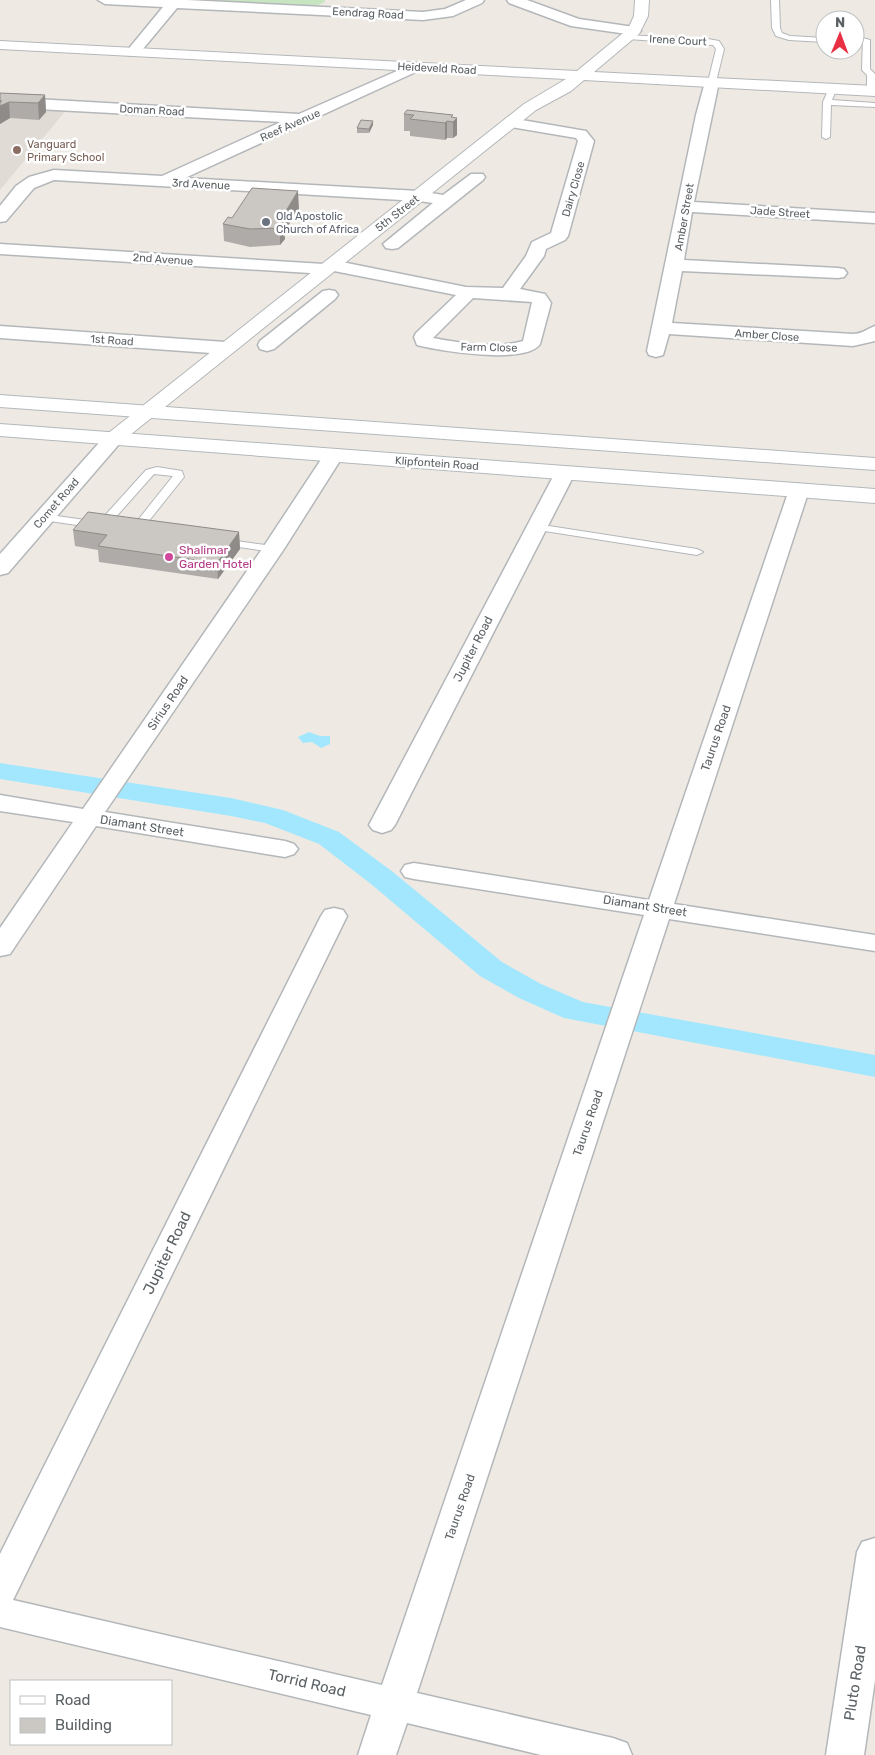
<svg xmlns="http://www.w3.org/2000/svg" width="875" height="1755" viewBox="0 0 875 1755" font-family="Rubik,sans-serif">
  <style>
    .education { fill: #e0dbd4 }
    .green { fill: #c7e5c0 }
    .water { fill: #a3e7fe }
    .lines { fill: none; stroke-linecap: round; stroke-linejoin: round }
    .canal { fill: #a3e7fe; fill-rule: evenodd }
    .service-casing { stroke: #b4b7ba; stroke-width: 2 }
    .minor-casing { stroke: #b4b7ba; stroke-width: 3 }
    .tertiary-casing { stroke: #b4b7ba; stroke-width: 2 }
    .secondary-casing { stroke: #b2b8bb; stroke-width: 2 }
    .service { fill: #fff; fill-rule: evenodd }
    .minor { fill: #fff; fill-rule: evenodd }
    .tertiary { fill: #fff; fill-rule: evenodd }
    .secondary { fill: #fff; fill-rule: evenodd }
    .wall { fill: #afaba8 }
    .shaded-wall { fill: #8e8b88 }
    .building { fill: #cbc7c3; stroke: #8e8b88 }
    .education-dot { fill: #8d6e63; stroke: #fff; stroke-width: 2 }
    .worship-dot { fill: #6b7280; stroke: #fff; stroke-width: 2 }
    .hotel-dot { fill: #d1479c; stroke: #fff; stroke-width: 2 }
    .labels { text-anchor: middle; stroke-width: 5; stroke-linejoin: round; paint-order: stroke }
    .far-street-label { font-size: 11px; fill: #5b6164; stroke: #fff }
    .far-education-label { font-size: 11px; fill: #785e54; stroke: #fff; text-anchor: start }
    .far-worship-label { font-size: 11px; fill: #5b616d; stroke: #fff; text-anchor: start }
    .hotel-label { font-size: 12px; fill: #b23c85; stroke: #fff; text-anchor: start }
    .street-label { font-size: 12px; fill: #5b6164; stroke: #fff }
    .near-street-label { font-size: 15px; fill: #5b6164; stroke: #fff }
  </style>
  <rect width="100%" height="100%" fill="#eeeae3"/>
  <path class="education" d="M0 106 67 109 0 190Z"/>
  <path class="green" d="M149 0H325V2L314 7Z"/>
  <path class="water" d="M309 732 320 736H330V744L321 748 312 742 303 743 298 737Z"/>
  <g class="lines">
    <path class="canal" d="M0 763 231 798 283 810 339 832 393 872 502 962 541 984 583 1002 875 1055V1077L564 1018 519 998 480 976 371 884 319 844 265 823 231 816 0 779Z"/>
    <defs>
      <path id="service" d="M771 0H779L780 28 782 33 790 36 825 38V42L789 40 776 36 772 28Z
        M625 35 708 39 719 41 724 49 716 82 712 84 708 82 716 49 713 45 628 39H625Z
        M863 38 870 40V69L875 74V90L871 92 867 90V75L862 70Z
        M830 86 837 88 832 100 875 103V107L831 105 830 137 826 139 822 137 823 102Z
        M157 467 182 471 184 477 140 532H132L130 530 173 476 154 474 107 527 97 528 43 520 37 517 43 514 99 522 146 470Z
        M536 524 697 549 703 552 697 555 532 529 530 527 532 525Z
        M222 539 273 546 279 549 273 552 218 544 216 542 218 540Z"/>
      <path id="minor" d="M98 0H187L423 12 445 9 466 0H484L482 3 453 16 423 20 177 8 138 55H128L126 52 163 7 105 4Z
        M507 0H527L579 19 634 27 641 31 634 35 571 26 509 3Z
        M415 63 420 64 422 67 420 70 185 178 419 191 443 195 471 174H483L485 177 483 180 398 248 392 249 386 248 383 244 433 203 419 201 54 180 34 188 6 221 0 222V206L16 186 29 177 54 170 162 176 281 122 0 107V97L299 114Z
        M712 78 717 79 719 82 694 202 875 213V223L692 212 684 260 838 268 844 269 847 273 844 277 838 278 682 271 672 323 853 334C862 334 867 329 875 326V341L853 346 669 334 663 355 656 357 649 355 647 351 696 115 705 82 707 79Z
        M510 118 586 131 594 141 568 236 565 240 546 249 544 256 520 289 545 294 551 303 540 344C526 365 440 351 417 345L414 337 416 333 456 295 334 271 326 274 0 254V244L324 264 332 260 466 287 503 288 526 256 532 242 551 233 578 141 576 138 505 126 502 123 505 120ZM473 298 532 302 523 341C496 349 460 343 433 338Z
        M329 290 335 291 338 295 335 299 274 349 267 351 260 349 258 345 260 341 323 291Z
        M0 326 225 342 232 344 234 348 232 352 225 354 0 338Z
        M113 433 120 435 123 439 120 443 8 573 0 575V554L106 435Z
        M333 450 340 452 343 456 284 549 105 812 285 841 294 844 298 849 294 854 285 857 96 826 10 954 0 956V928L73 822 0 811V795L83 809 262 549 326 452Z
        M565 467 572 469 575 473 395 825 391 830 382 833 373 830 369 825 555 473 558 469Z
        M799 484 806 486 809 490 674 904 875 935V951L669 919 417 1693 613 1738 627 1743 632 1755H541L407 1723 396 1755H358L371 1715 0 1627V1554L321 916 325 910 334 908 343 910 347 916 13 1600 382 1685 644 915 414 879 405 877 401 871 405 865 414 863 649 900 789 490 792 486Z
        M875 1538V1680L864 1755H826L857 1552 862 1542Z"/>
      <path id="tertiary" d="M635 0H649L648 16 639 34 594 72 875 86V96L584 80 571 91 536 110 120 443 113 445 106 443 103 439 106 435 524 104 566 79 0 49V41L577 71 628 29 634 16Z"/>
      <path id="secondary" d="M0 395 875 458V470L0 407Z
        M0 424 875 489V503L0 436Z"/>
    </defs>
    <use href="#service" class="service-casing"/>
    <use href="#minor" class="minor-casing"/>
    <use href="#tertiary" class="tertiary-casing"/>
    <use href="#secondary" class="secondary-casing"/>
    <use href="#service" class="service"/>
    <use href="#minor" class="minor"/>
    <use href="#tertiary" class="tertiary"/>
    <use href="#secondary" class="secondary"/>
  </g>
  <path class="wall" d="M0 93 45 95 46 112 39 120 10 118 0 124Z
    M404 114 453 118 457 135 453 138H447L445 140 410 136V131H404Z
    M373 125 369 133H357V128Z
    M299 209 284 232 285 239 280 245 250 247 224 241 223 224 232 218Z
    M73 530 239 532 240 549 218 579 99 562 98 550 75 546Z"/>
  <path class="shaded-wall" d="M45 95 46 112 39 120 38 103Z
    M9 102 10 118 0 124V106Z
    M457 118V135L453 138V122Z
    M373 121V125L369 133V129Z
    M447 121V138L445 140V123Z
    M298 191 299 209 284 232 285 239 280 245V221Z
    M239 532 240 549 218 579 217 563Z"/>
  <path class="building" d="M0 93 45 95 38 103 9 102 0 106V102L2 101H0Z
    M407 110 453 115 451 117 457 118 453 122 447 121 445 123 410 119 414 115 404 114Z
    M361 120 373 121 369 129 357 128Z
    M252 188 298 191 280 221H284L280 228 250 229 223 224 228 217 232 218Z
    M88 512 239 532 217 563 98 546 107 535 73 530Z"/>
  <circle class="education-dot" cx="17" cy="150" r="5"/>
  <circle class="worship-dot" cx="266" cy="222" r="5"/>
  <circle class="hotel-dot" cx="169" cy="557" r="5"/>
  <g class="labels">
    <g class="far-street-label">
      <text transform="translate(368 13) rotate(3)" y="4">Eendrag Road</text>
      <text transform="translate(678 40) rotate(3)" y="4">Irene Court</text>
      <text transform="translate(437 68) rotate(3)" y="4">Heideveld Road</text>
      <text transform="translate(152 110) rotate(3)" y="4">Doman Road</text>
      <text transform="translate(290 125) rotate(-24)" y="4">Reef Avenue</text>
      <text transform="translate(201 184) rotate(3)" y="4">3rd Avenue</text>
      <text transform="translate(573 189) rotate(-74)" y="4">Dairy Close</text>
      <text transform="translate(780 212) rotate(4)" y="4">Jade Street</text>
      <text transform="translate(397 213) rotate(-38)" y="4">5th Street</text>
      <text transform="translate(684 217) rotate(-80)" y="4">Amber Street</text>
      <text transform="translate(163 259) rotate(4)" y="4">2nd Avenue</text>
      <text transform="translate(767 335) rotate(4)" y="4">Amber Close</text>
      <text transform="translate(112 340) rotate(4)" y="4">1st Road</text>
      <text transform="translate(489 347) rotate(1)" y="4">Farm Close</text>
      <text transform="translate(437 463) rotate(4)" y="4">Klipfontein Road</text>
      <text transform="translate(56 503) rotate(-49)" y="4">Comet Road</text>
    </g>
    <g class="far-education-label">
      <text x="27" y="148">Vanguard<tspan x="27" dy="13">Primary School</tspan></text>
    </g>
    <g class="far-worship-label">
      <text x="276" y="220">Old Apostolic<tspan x="276" dy="13">Church of Africa</tspan></text>
    </g>
    <g class="hotel-label">
      <text x="179" y="554">Shalimar<tspan x="179" dy="14">Garden Hotel</tspan></text>
    </g>
    <g class="street-label">
      <text transform="translate(473 649) rotate(-63)" y="4">Jupiter Road</text>
      <text transform="translate(168 703) rotate(-56)" y="4">Sirius Road</text>
      <text transform="translate(716 738) rotate(-71)" y="4">Taurus Road</text>
      <text transform="translate(142 826) rotate(9)" y="4">Diamant Street</text>
      <text transform="translate(645 906) rotate(9)" y="4">Diamant Street</text>
      <text transform="translate(588 1123) rotate(-71)" y="4">Taurus Road</text>
      <text transform="translate(460 1507) rotate(-71)" y="4">Taurus Road</text>
    </g>
    <g class="near-street-label">
      <text transform="translate(167 1253) rotate(-64)" y="5">Jupiter Road</text>
      <text transform="translate(307 1683) rotate(13)" y="5">Torrid Road</text>
      <text transform="translate(855 1683) rotate(-81)" y="5">Pluto Road</text>
    </g>
  </g>
  <rect x="10" y="1680" width="162" height="65" fill="#ffffff" stroke="#bdc0c1"/>
  <rect x="20" y="1696" width="25" height="8" fill="#ffffff" stroke="#bdc0c1"/>
  <text x="55" y="1705" font-size="15" fill="#5b6164">Road</text>
  <rect x="20" y="1718" width="25" height="15" fill="#cbc7c3" stroke="#bdc0c1"/>
  <text x="55" y="1730" font-size="15" fill="#5b6164">Building</text>
  <g transform="translate(840 35) rotate(1)"><circle r="24" fill="#ffffff" stroke="#bdc0c1"/>
  <path d="M0-4L9 19L0 12L-9 19Z" fill="#e83042"/>
  <text y="-8" font-size="14" font-weight="bold" text-anchor="middle" fill="#5b6164">N</text>
  </g>
</svg>
